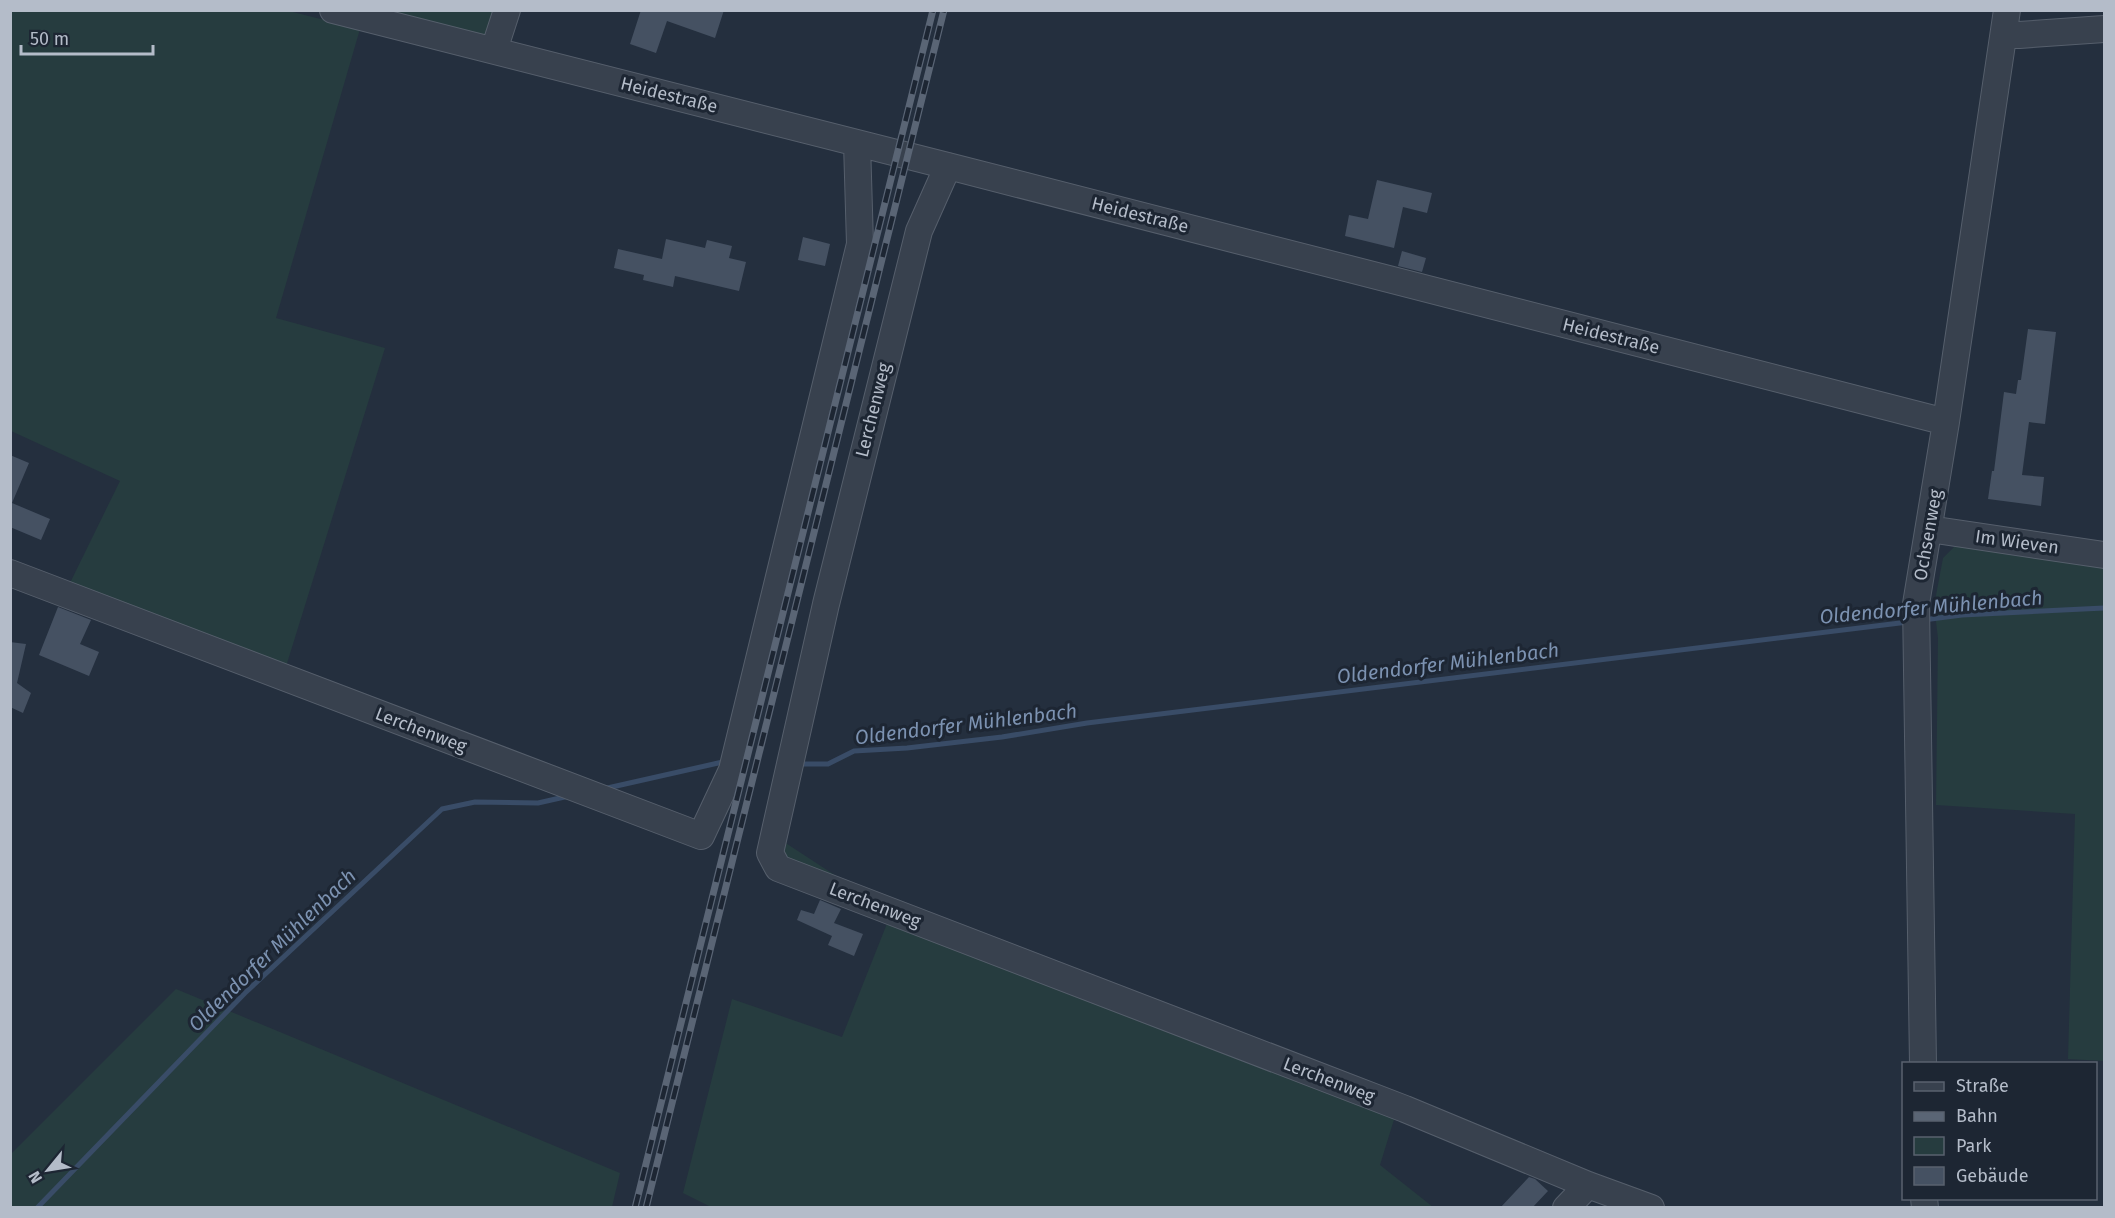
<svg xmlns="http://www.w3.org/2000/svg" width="2115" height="1218" viewBox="0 0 2115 1218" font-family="'Fira Sans',sans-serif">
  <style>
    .green { fill: #263c3f }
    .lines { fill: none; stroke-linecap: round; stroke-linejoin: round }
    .stream { stroke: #394c67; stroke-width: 5 }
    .building { fill: #455162 }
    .minor-casing { stroke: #565f6c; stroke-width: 28 }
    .minor { stroke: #38414e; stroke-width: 26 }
    .rail-casing { stroke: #5a6575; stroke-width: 7 }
    .rail { stroke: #1d2633; stroke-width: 4.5; stroke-dasharray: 14; stroke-linecap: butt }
    .labels { text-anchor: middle; stroke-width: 6; stroke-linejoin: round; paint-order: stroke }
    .street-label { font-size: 18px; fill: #b4bcc9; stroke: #1d2633 }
    .water-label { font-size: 20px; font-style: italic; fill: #7c92b1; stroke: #1d2633 }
  </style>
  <rect width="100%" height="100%" fill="#242f3e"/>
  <path class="green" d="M11 11H289L360 29 276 318 385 348 284 673 69 585 120 481 11 431Z
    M364 11H501L491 39Z
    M1956 545 2104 561V1061L2068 1059 2075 814 1936 805 1938 638 1934 606 1943 558Z
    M778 838 853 887 784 862Z
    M890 916 1396 1113 1380 1165 1433 1207 713 1208 683 1193 732 999 842 1037Z
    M176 989 620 1173 612 1207H11V1154Z"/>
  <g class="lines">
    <path class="stream" d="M1923 620 1962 615 2104 608
      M799 764H828L854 751 907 748 1002 737 1087 723 1908 622
      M603 789 727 761
      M37 1208 245 993 442 809 475 802 538 803 569 796"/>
  </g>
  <path class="building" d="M641 10H724L715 38 667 21 656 53 630 44Z
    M1377 180 1432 193 1427 213 1403 207 1394 248 1345 236 1349 215 1368 219Z
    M803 237 830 244 825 266 798 260Z
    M666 239 705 248 707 240 732 246 729 258 746 262 739 291 675 276 673 287 643 280 644 275 614 268 618 249 662 259Z
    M1402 251 1426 258 1422 272 1398 266Z
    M2028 329 2056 332 2045 424 2029 422 2022 475 2044 477 2041 506 1988 499 1992 471H1994L2004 392 2016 394 2018 380H2021Z
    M10 455 29 463 12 503 50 519 41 540 10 527Z
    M58 607 91 620 80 644 99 652 89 676 39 655Z
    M10 642 26 644 17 683 31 693 23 713 10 707Z
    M820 900 841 909 834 923 863 934 854 956 828 945 832 936 797 920 801 910 814 914Z
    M1529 1177 1535 1179 1548 1191 1532 1208H1500Z"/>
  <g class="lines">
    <defs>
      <path id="minor" d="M333 10 948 166 1946 422
        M2004 34 2019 35 2104 29
        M494 50 507 10
        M948 166 919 231 826 604 770 853 778 868 1405 1109 1588 1185 1651 1208
        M1929 529 2104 555
        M10 573 701 836 732 770 860 244 857 143
        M1923 1064 1916 604 1946 422 2007 10
        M1924 1198 1925 1208
        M1566 1208 1588 1185"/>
    </defs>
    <use href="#minor" class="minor-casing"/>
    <use href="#minor" class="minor"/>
    <defs>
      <path id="rail" d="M635 1208 933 10
        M646 1208 944 10"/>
    </defs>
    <use href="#rail" class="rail-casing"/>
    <use href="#rail" class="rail"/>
  </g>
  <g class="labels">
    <g class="street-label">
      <text transform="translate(669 95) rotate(14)" y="6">Heidestraße</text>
      <text transform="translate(1140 215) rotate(14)" y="6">Heidestraße</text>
      <text transform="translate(1611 336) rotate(14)" y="6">Heidestraße</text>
      <text transform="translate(873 410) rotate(-76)" y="6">Lerchenweg</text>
      <text transform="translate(1928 535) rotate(-80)" y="6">Ochsenweg</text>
      <text transform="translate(2017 542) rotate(8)" y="6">Im Wieven</text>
      <text transform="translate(421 730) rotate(21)" y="6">Lerchenweg</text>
      <text transform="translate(875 905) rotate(21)" y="6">Lerchenweg</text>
      <text transform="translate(1329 1080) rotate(21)" y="6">Lerchenweg</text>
    </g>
    <g class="water-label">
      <text transform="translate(1931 607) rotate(-5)" y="7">Oldendorfer Mühlenbach</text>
      <text transform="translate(1448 663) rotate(-7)" y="7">Oldendorfer Mühlenbach</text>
      <text transform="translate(966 724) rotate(-7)" y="7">Oldendorfer Mühlenbach</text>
      <text transform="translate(272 950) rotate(-44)" y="7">Oldendorfer Mühlenbach</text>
    </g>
  </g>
  <rect width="2115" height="1218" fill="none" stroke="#b4bcc9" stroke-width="24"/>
  <rect x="1902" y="1062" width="195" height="138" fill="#1d2633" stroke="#59626f" stroke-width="1.5"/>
  <rect x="1914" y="1082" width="30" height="9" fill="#38414e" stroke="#59626f" stroke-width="1.5"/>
  <text x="1956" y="1092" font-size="18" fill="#b4bcc9">Straße</text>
  <rect x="1914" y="1112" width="30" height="9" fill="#5a6575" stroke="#59626f" stroke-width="1.5"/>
  <text x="1956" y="1122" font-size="18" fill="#b4bcc9">Bahn</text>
  <rect x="1914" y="1137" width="30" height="18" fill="#263c3f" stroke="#59626f" stroke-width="1.5"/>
  <text x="1956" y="1152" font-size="18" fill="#b4bcc9">Park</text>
  <rect x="1914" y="1167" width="30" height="18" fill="#455162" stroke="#59626f" stroke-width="1.5"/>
  <text x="1956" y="1182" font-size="18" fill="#b4bcc9">Gebäude</text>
  <g transform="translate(48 1170) rotate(240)" stroke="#1d2633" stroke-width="4.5" paint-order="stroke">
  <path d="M0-4.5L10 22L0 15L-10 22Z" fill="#b4bcc9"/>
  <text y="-9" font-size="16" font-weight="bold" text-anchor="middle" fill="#b4bcc9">N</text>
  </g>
  <path d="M21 45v9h132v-9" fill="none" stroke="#b4bcc9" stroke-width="3"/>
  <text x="30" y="45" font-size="18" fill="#b4bcc9" stroke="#1d2633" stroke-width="4.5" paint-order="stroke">50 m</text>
</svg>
